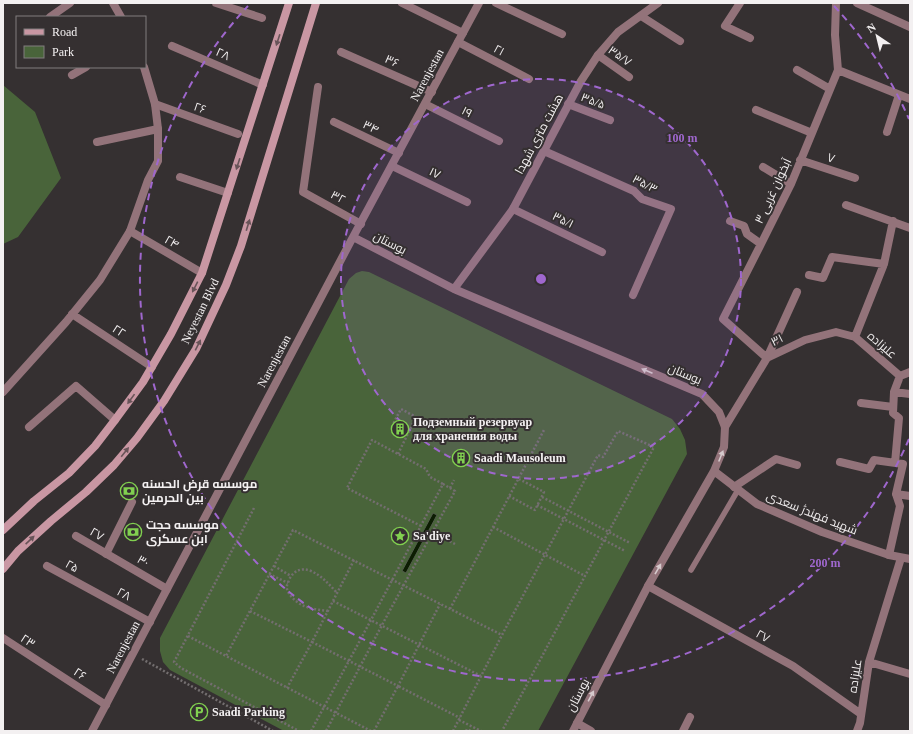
<svg xmlns="http://www.w3.org/2000/svg" width="913" height="734" viewBox="0 0 913 734" font-family="'Times New Roman',Cairo,serif">
  <style>
    .green { fill: #49643a }
    .water { fill: #0c1d02; stroke: #515c4a }
    .lines { fill: none; stroke-linecap: round; stroke-linejoin: round }
    .path { stroke: #736e6f; stroke-width: 2.5; stroke-dasharray: 2 2; stroke-linecap: butt }
    .service { stroke: #93737a; stroke-width: 5.5 }
    .minor { stroke: #93737a; stroke-width: 8 }
    .tertiary { stroke: #93737a; stroke-width: 8 }
    .secondary { stroke: #c997a3; stroke-width: 8 }
    .oneway { fill: #695459 }
    .oneway2 { fill: #d6cacd }
    .ring { fill: none; stroke: #9f67ce; stroke-width: 2; stroke-dasharray: 7 5 }
    .labels { text-anchor: middle; stroke-width: 4; stroke-linejoin: round; paint-order: stroke }
    .street-label { font-size: 12px; fill: #f3f0f1; stroke: #353031 }
    .poi-label { font-size: 12px; font-weight: bold; fill: #f3f0f1; stroke: #353031; text-anchor: start }
    .centre { fill: #9f67ce; stroke: #353031; stroke-width: 2 }
    .ring-label { font-size: 12px; text-anchor: middle; font-weight: bold; fill: #9f67ce; stroke: #353031; stroke-width: 4; stroke-linejoin: round; paint-order: stroke }
  </style>
  <rect width="100%" height="100%" fill="#353031"/>
  <path class="green" d="M3 85 35 112 61 178 18 237 3 244Z
    M362 271 369 272 672 419 680 429 685 440 687 454 538 731H284L170 670 163 662 160 651V638L349 279 356 273Z"/>
  <path class="water" d="M433 513 437 515 406 573 402 571Z"/>
  <g class="lines">
    <path class="path" d="M398 454 416 417 401 409 393 424 400 428
      M450 488 454 480
      M509 496 535 510 544 492 519 479
      M542 497 630 543
      M537 505 625 551
      M254 508 174 662 181 668 299 731
      M421 526 347 488 372 440 426 469 430 477 443 484
      M493 527 585 576
      M432 532 455 544
      M354 560 312 642 398 686 440 604
      M274 566 291 576
      M269 574 288 583
      M333 601 481 676
      M450 609 544 430
      M250 611 312 642 287 688
      M328 611C320 610 311 609 304 606 297 603 289 596 287 589 286 586 288 583 289 580 293 571 301 567 311 571 322 576 329 584 337 593
      M188 636 226 656
      M142 659 273 731
      M459 720 481 731
      M311 731 371 620 443 484 455 491 382 625 326 731
      M371 731 226 656 293 530 502 635
      M374 731 398 686 460 718
      M453 731 502 635 598 455 603 457 618 431 654 447 502 731
      M466 731 467 729 471 731"/>
    <path class="service" d="M691 570 738 490"/>
    <path class="minor" d="M216 3 262 18
      M402 3 463 33
      M496 3 562 34
      M740 3 725 26 750 38
      M836 3 835 35 838 70 910 99
      M857 3 910 27
      M641 16 680 41
      M50 17 70 3
      M458 42 529 79
      M172 46 263 85
      M341 52 432 92
      M598 55 629 77
      M797 70 830 89
      M838 70 791 184 761 244 723 319 767 358 805 340 836 332 855 337 900 376 894 392 893 413 899 418 895 463
      M72 75 86 67
      M318 87 303 192 361 224
      M155 104 238 134
      M425 104 499 141
      M568 104 610 120
      M756 110 812 133
      M334 122 399 153
      M887 132 899 95
      M97 142 158 129
      M544 151 634 191 642 199 671 209 633 295
      M800 160 855 178
      M392 166 467 202
      M763 167 791 184
      M180 177 228 193
      M846 205 910 228
      M513 209 602 252
      M730 221 744 226 747 234 761 244
      M809 275 823 278 832 257 884 264
      M72 314 152 367
      M855 337 884 264 893 221
      M900 376 910 372
      M3 392 66 322 100 280 130 231
      M894 392 910 394
      M861 403 893 407
      M29 427 76 386 115 420
      M725 427 767 358 797 292
      M840 462 869 469 874 460 903 464 896 494 900 506 889 555
      M734 487 776 459 797 465
      M896 494 910 496
      M76 536 167 589
      M106 554 132 502
      M47 566 150 622
      M648 586 793 666 861 714
      M3 638 106 705
      M869 662 910 674
      M577 723 591 731
      M683 731 690 717
      M857 731 860 723 869 662 901 558"/>
    <path class="tertiary" d="M113 3 121 17
      M144 67 155 104 158 129V161L148 180 130 231 202 273
      M353 237 454 289 702 394 719 412 725 427 724 447 714 471 648 586 573 731
      M454 289 513 209 581 81 598 55 618 32 658 3
      M714 471 757 504 822 532 889 555 910 559
      M92 731 353 237 479 3"/>
    <path class="secondary" d="M3 530 34 501 69 473 95 446 115 420 143 382 171 334 202 273 289 3
      M3 569 18 551 51 521 86 492 114 465 137 438 164 401 196 349 226 285 241 246 316 3"/>
  </g>
  <defs><path id="oneway-solid" d="M-6-.8H1V-3.2L6.5 0L1 3.2V.8H-6Z"/></defs>
  <g class="oneway">
    <use href="#oneway-solid" transform="translate(278 40) rotate(108)"/>
    <use href="#oneway-solid" transform="translate(238 164) rotate(108)"/>
    <use href="#oneway-solid" transform="translate(248 225) rotate(-73)"/>
    <use href="#oneway-solid" transform="translate(195 287) rotate(117)"/>
    <use href="#oneway-solid" transform="translate(198 345) rotate(-63)"/>
    <use href="#oneway-solid" transform="translate(131 399) rotate(126)"/>
    <use href="#oneway-solid" transform="translate(125 452) rotate(-51)"/>
    <use href="#oneway-solid" transform="translate(30 540) rotate(-43)"/>
  </g>
  <g class="oneway2">
    <use href="#oneway-solid" transform="translate(647 371) rotate(-157)"/>
    <use href="#oneway-solid" transform="translate(721 456) rotate(-68)"/>
    <use href="#oneway-solid" transform="translate(658 569) rotate(-60)"/>
    <use href="#oneway-solid" transform="translate(591 696) rotate(-62)"/>
  </g>
  <circle cx="541" cy="279" r="200" fill="#9f67ce" fill-opacity=".12"/>
  <g class="ring">
    <circle cx="541" cy="279" r="200"/>
    <path d="M909 439A401 401 0 1 1 248 6M834 6A401 401 0 0 1 909 119"/>
  </g>
  <defs>
    <symbol id="building-ring" viewBox="-11 -11 22 22"><circle r="9.5" fill="#353031" stroke="#81d050" stroke-width="1.5"/><path d="M-4-6H4V6H1V3H-1V6H-4ZM-2.5-4.3h1.7v1.8h-1.7ZM.8-4.3h1.7v1.8H.8ZM-2.5-1h1.7V.8h-1.7ZM.8-1h1.7V.8H.8Z" fill="#81d050"/></symbol>
    <symbol id="bank-ring" viewBox="-11 -11 22 22"><circle r="9.5" fill="#353031" stroke="#81d050" stroke-width="1.5"/><path d="M-6-4H6V4H-6ZM0-2.3a2.3 2.3 0 1 0 0 4.6a2.3 2.3 0 1 0 0-4.6Z" fill="#81d050"/></symbol>
    <symbol id="sight-ring" viewBox="-11 -11 22 22"><circle r="9.5" fill="#353031" stroke="#81d050" stroke-width="1.5"/><path d="M0-6L1.8-2.2L6-1.7L2.9 1.2L3.7 5.4L0 3.3L-3.7 5.4L-2.9 1.2L-6-1.7L-1.8-2.2Z" fill="#81d050"/></symbol>
    <symbol id="parking-ring" viewBox="-11 -11 22 22"><circle r="9.5" fill="#353031" stroke="#81d050" stroke-width="1.5"/><path d="M-3.5-5.5H1a3.5 3.5 0 0 1 0 7H-1V5.5H-3.5ZM-1-3.4V-.6H.8a1.4 1.4 0 0 0 0-2.8Z" fill="#81d050"/></symbol>
  </defs>
  <g fill-rule="evenodd">
    <use href="#building-ring" x="390" y="419" width="20" height="20"/>
    <use href="#building-ring" x="451" y="448" width="20" height="20"/>
    <use href="#bank-ring" x="119" y="481" width="20" height="20"/>
    <use href="#bank-ring" x="123" y="522" width="20" height="20"/>
    <use href="#sight-ring" x="390" y="526" width="20" height="20"/>
    <use href="#parking-ring" x="189" y="702" width="20" height="20"/>
  </g>
  <g class="labels">
    <g class="street-label">
      <text transform="translate(499 50) rotate(28)" y="4">۲۱</text>
      <text transform="translate(223 54) rotate(24)" y="4">۲۸</text>
      <text transform="translate(620 56) rotate(35)" y="4">۳۵/۷</text>
      <text transform="translate(392 61) rotate(24)" y="4">۳۶</text>
      <text transform="translate(427 75) rotate(-62)" y="4">Narenjestan</text>
      <text transform="translate(593 101) rotate(21)" y="4">۳۵/۵</text>
      <text transform="translate(200 108) rotate(19)" y="4">۲۶</text>
      <text transform="translate(467 112) rotate(27)" y="4">۱۹</text>
      <text transform="translate(371 127) rotate(25)" y="4">۳۴</text>
      <text transform="translate(539 134) rotate(-62)" y="4">هشت متری شهدا</text>
      <text transform="translate(831 158) rotate(19)" y="4">۷</text>
      <text transform="translate(435 173) rotate(26)" y="4">۱۷</text>
      <text transform="translate(645 184) rotate(28)" y="4">۳۵/۳</text>
      <text transform="translate(773 191) rotate(-65)" y="4">آبخوان غربی ۳</text>
      <text transform="translate(338 197) rotate(28)" y="4">۳۲</text>
      <text transform="translate(563 220) rotate(26)" y="4">۳۵/۱</text>
      <text transform="translate(172 242) rotate(30)" y="4">۲۴</text>
      <text transform="translate(390 243) rotate(27)" y="4">بوستان</text>
      <text transform="translate(200 311) rotate(-64)" y="4">Neyestan Blvd</text>
      <text transform="translate(119 331) rotate(33)" y="4">۲۲</text>
      <text transform="translate(777 340) rotate(-27)" y="4">۳۱</text>
      <text transform="translate(882 345) rotate(41)" y="4">علیزاده</text>
      <text transform="translate(274 361) rotate(-62)" y="4">Narenjestan</text>
      <text transform="translate(685 374) rotate(23)" y="4">بوستان</text>
      <text transform="translate(812 513) rotate(22)" y="4">شهید فهندژ سعدی</text>
      <text transform="translate(97 534) rotate(30)" y="4">۲۷</text>
      <text transform="translate(143 561) rotate(30)" y="4">۳۰</text>
      <text transform="translate(72 566) rotate(29)" y="4">۲۵</text>
      <text transform="translate(124 594) rotate(28)" y="4">۲۸</text>
      <text transform="translate(763 636) rotate(29)" y="4">۲۷</text>
      <text transform="translate(28 641) rotate(33)" y="4">۲۳</text>
      <text transform="translate(123 647) rotate(-62)" y="4">Narenjestan</text>
      <text transform="translate(80 674) rotate(33)" y="4">۲۶</text>
      <text transform="translate(855 676) rotate(-81)" y="4">علیزاده</text>
      <text transform="translate(578 695) rotate(-62)" y="4">بوستان</text>
    </g>
    <g class="poi-label">
      <text x="413" y="426">Подземный резервуар<tspan x="413" dy="14">для хранения воды</tspan></text>
      <text x="474" y="462">Saadi Mausoleum</text>
      <text x="142" y="488">موسسه قرض الحسنه<tspan x="142" dy="14">بین الحرمین</tspan></text>
      <text x="146" y="529">موسسه حجت<tspan x="146" dy="14">ابن عسکری</tspan></text>
      <text x="413" y="540">Sa'diye</text>
      <text x="212" y="716">Saadi Parking</text>
    </g>
  </g>
  <circle cx="541" cy="279" r="6" class="centre"/>
  <g class="ring-label">
    <text x="682" y="142">100 m</text>
    <text x="825" y="567">200 m</text>
  </g>
  <rect width="913" height="734" fill="none" stroke="#f3f0f1" stroke-width="8"/>
  <rect x="16" y="16" width="130" height="52" fill="#353031" stroke="#817d7e"/>
  <rect x="24" y="29" width="20" height="6" fill="#c997a3" stroke="#817d7e"/>
  <text x="52" y="36" font-size="12" fill="#f3f0f1">Road</text>
  <rect x="24" y="46" width="20" height="12" fill="#49643a" stroke="#817d7e"/>
  <text x="52" y="56" font-size="12" fill="#f3f0f1">Park</text>
  <g transform="translate(877 36) rotate(325)" stroke="#353031" stroke-width="3" paint-order="stroke">
  <path d="M0-3L7 15L0 10L-7 15Z" fill="#f3f0f1"/>
  <text y="-6" font-size="11" font-weight="bold" text-anchor="middle" fill="#f3f0f1">N</text>
  </g>
</svg>
